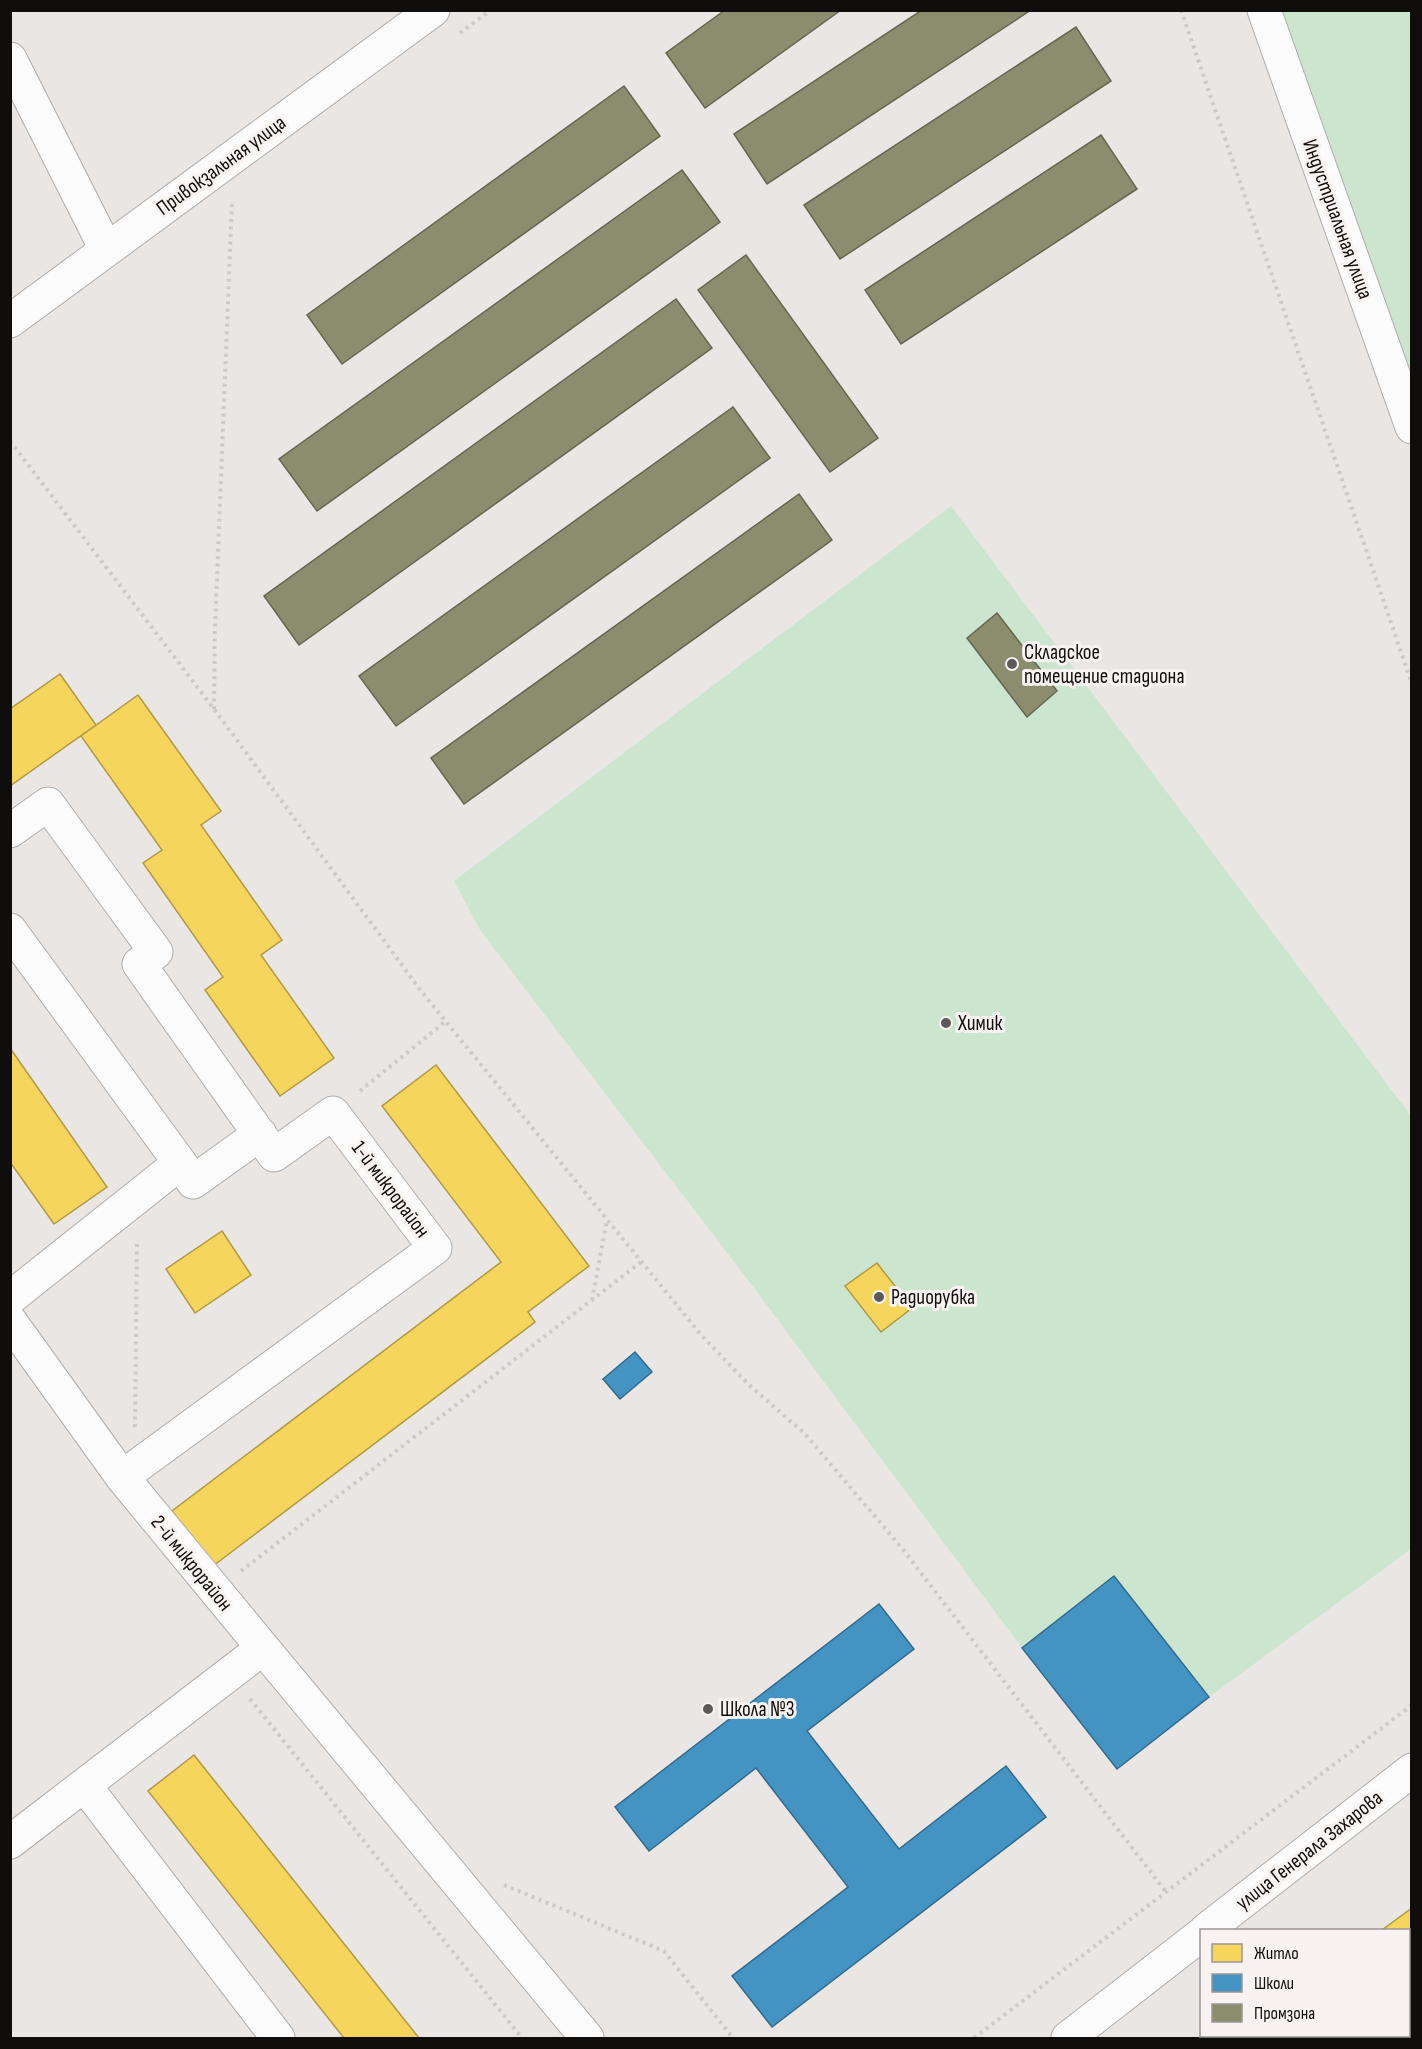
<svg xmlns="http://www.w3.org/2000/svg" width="1422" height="2049" viewBox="0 0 1422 2049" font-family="'Sofia Sans Condensed',sans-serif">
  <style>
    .green { fill: #cce5cf }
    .homes { fill: #f6d55c; stroke: #b19944; stroke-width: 1.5 }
    .schools { fill: #4393c3; stroke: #336b8c; stroke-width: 1.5 }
    .industry { fill: #8c8c6e; stroke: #666651; stroke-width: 1.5 }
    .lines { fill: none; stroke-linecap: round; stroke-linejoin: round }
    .minor-casing { stroke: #afadab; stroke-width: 35 }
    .major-casing { stroke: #afadab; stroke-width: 35 }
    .path { stroke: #cbcbca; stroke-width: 4; stroke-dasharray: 3 4.5; stroke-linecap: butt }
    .minor { stroke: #fcfbfb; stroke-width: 33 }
    .major { stroke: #fcfbfb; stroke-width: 33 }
    .poi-dot { fill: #5b5a58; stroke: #f8f3f0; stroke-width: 2 }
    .labels { text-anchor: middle; stroke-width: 6; stroke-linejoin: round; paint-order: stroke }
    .street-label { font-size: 21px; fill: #0f0e0d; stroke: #f8f3f0 }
    .poi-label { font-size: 21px; fill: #0f0e0d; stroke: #f8f3f0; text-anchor: start }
  </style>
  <rect width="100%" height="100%" fill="#e9e6e4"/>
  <path class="green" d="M1281 11H1411V390Z
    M951 506 1411 1116V1549L1209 1697 1114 1576 1022 1648 758 1293 480 930 454 881Z"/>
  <path class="homes" d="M60 674 96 725 10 786V709Z
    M138 695 221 811 201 825 282 940 261 955 334 1058 280 1096 205 990 223 977 143 863 162 850 81 736Z
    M10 1048 107 1187 54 1224 10 1162Z
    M436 1065 589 1266 528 1312 535 1322 213 1566 172 1511 501 1262 382 1106Z
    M222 1231 251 1275 195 1313 166 1269Z
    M877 1263 912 1308 881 1332 845 1286Z
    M194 1755 419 2038H344L148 1791Z
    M1412 1908V1988L1408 1990V1930H1382Z"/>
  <path class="schools" d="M635 1352 652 1372 620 1399 603 1379Z
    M1114 1576 1209 1697 1117 1769 1022 1648Z
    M879 1604 914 1649 807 1731 899 1849 1006 1766 1046 1817 772 2027 732 1976 848 1887 756 1768 649 1851 615 1807Z"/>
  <path class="industry" d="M725 10H841L705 108 666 53Z
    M922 10H1031L767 184 734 134Z
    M1076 27 1111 81 840 259 804 205Z
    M624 86 660 136 342 364 307 315Z
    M1101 135 1137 189 901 344 865 290Z
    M682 170 720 222 317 511 279 459Z
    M746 255 878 438 830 472 698 290Z
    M676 299 712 348 299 645 264 596Z
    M733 407 770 458 396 726 359 676Z
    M799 494 832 540 464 804 431 758Z
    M997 613 1057 691 1027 717 967 638Z"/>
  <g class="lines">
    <defs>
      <path id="minor" d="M1264 10 1412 427
        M10 59 106 249
        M10 831 48 804 156 952 139 964 274 1155 333 1113 435 1248 122 1477 10 1321
        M10 930 180 1163 10 1298
        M180 1163 193 1182 260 1134
        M122 1477 263 1648
        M85 1786 278 2038
        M10 1842 263 1648 587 2038
        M1206 1930 1412 1770
        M1068 2038 1202 1934"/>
      <path id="major" d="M10 321 433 10"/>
    </defs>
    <use href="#minor" class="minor-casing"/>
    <use href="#major" class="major-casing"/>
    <path class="path" d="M1181 10 1412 684
      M460 33 491 10
      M10 441 214 709 421 991 702 1336 748 1384 805 1434 901 1547 1166 1892
      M214 709 215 628 232 201
      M360 1091 446 1021
      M592 1300 607 1220
      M135 1427 137 1240
      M241 1571 641 1262
      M250 1699 522 2038
      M504 1885 664 1951 733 2038
      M974 2038 1412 1705"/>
    <use href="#minor" class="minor"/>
    <use href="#major" class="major"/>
  </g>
  <g class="poi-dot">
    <circle cx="1012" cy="664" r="6"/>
    <circle cx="946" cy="1023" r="6"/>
    <circle cx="879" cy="1297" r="6"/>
    <circle cx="708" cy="1709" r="6"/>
  </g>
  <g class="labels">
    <g class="street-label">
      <text transform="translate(221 165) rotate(-36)" y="7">Привокзальная улица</text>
      <text transform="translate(1338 219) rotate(70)" y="7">Индустриальная улица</text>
      <text transform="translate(391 1189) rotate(53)" y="7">1-й микрорайон</text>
      <text transform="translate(192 1563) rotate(51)" y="7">2-й микрорайон</text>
      <text transform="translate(1309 1850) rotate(-38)" y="7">улица Генерала Захарова</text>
    </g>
    <g class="poi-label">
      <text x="1024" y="659">Складское<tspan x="1024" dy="24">помещение стадиона</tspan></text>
      <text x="958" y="1030">Химик</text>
      <text x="891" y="1304">Радиорубка</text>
      <text x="720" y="1716">Школа №3</text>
    </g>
  </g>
  <rect width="1422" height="2049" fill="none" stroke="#0f0e0d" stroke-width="24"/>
  <rect x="1200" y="1929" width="210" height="108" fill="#f8f3f0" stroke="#9b9795" stroke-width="1.5"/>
  <rect x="1212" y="1944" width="30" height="18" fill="#f6d55c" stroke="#9b9795" stroke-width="1.5"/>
  <text x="1254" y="1959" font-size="18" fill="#0f0e0d">Житло</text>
  <rect x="1212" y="1974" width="30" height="18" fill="#4393c3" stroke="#9b9795" stroke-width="1.5"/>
  <text x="1254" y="1989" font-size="18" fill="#0f0e0d">Школи</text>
  <rect x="1212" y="2004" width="30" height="18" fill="#8c8c6e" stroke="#9b9795" stroke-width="1.5"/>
  <text x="1254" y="2019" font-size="18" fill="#0f0e0d">Промзона</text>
</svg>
